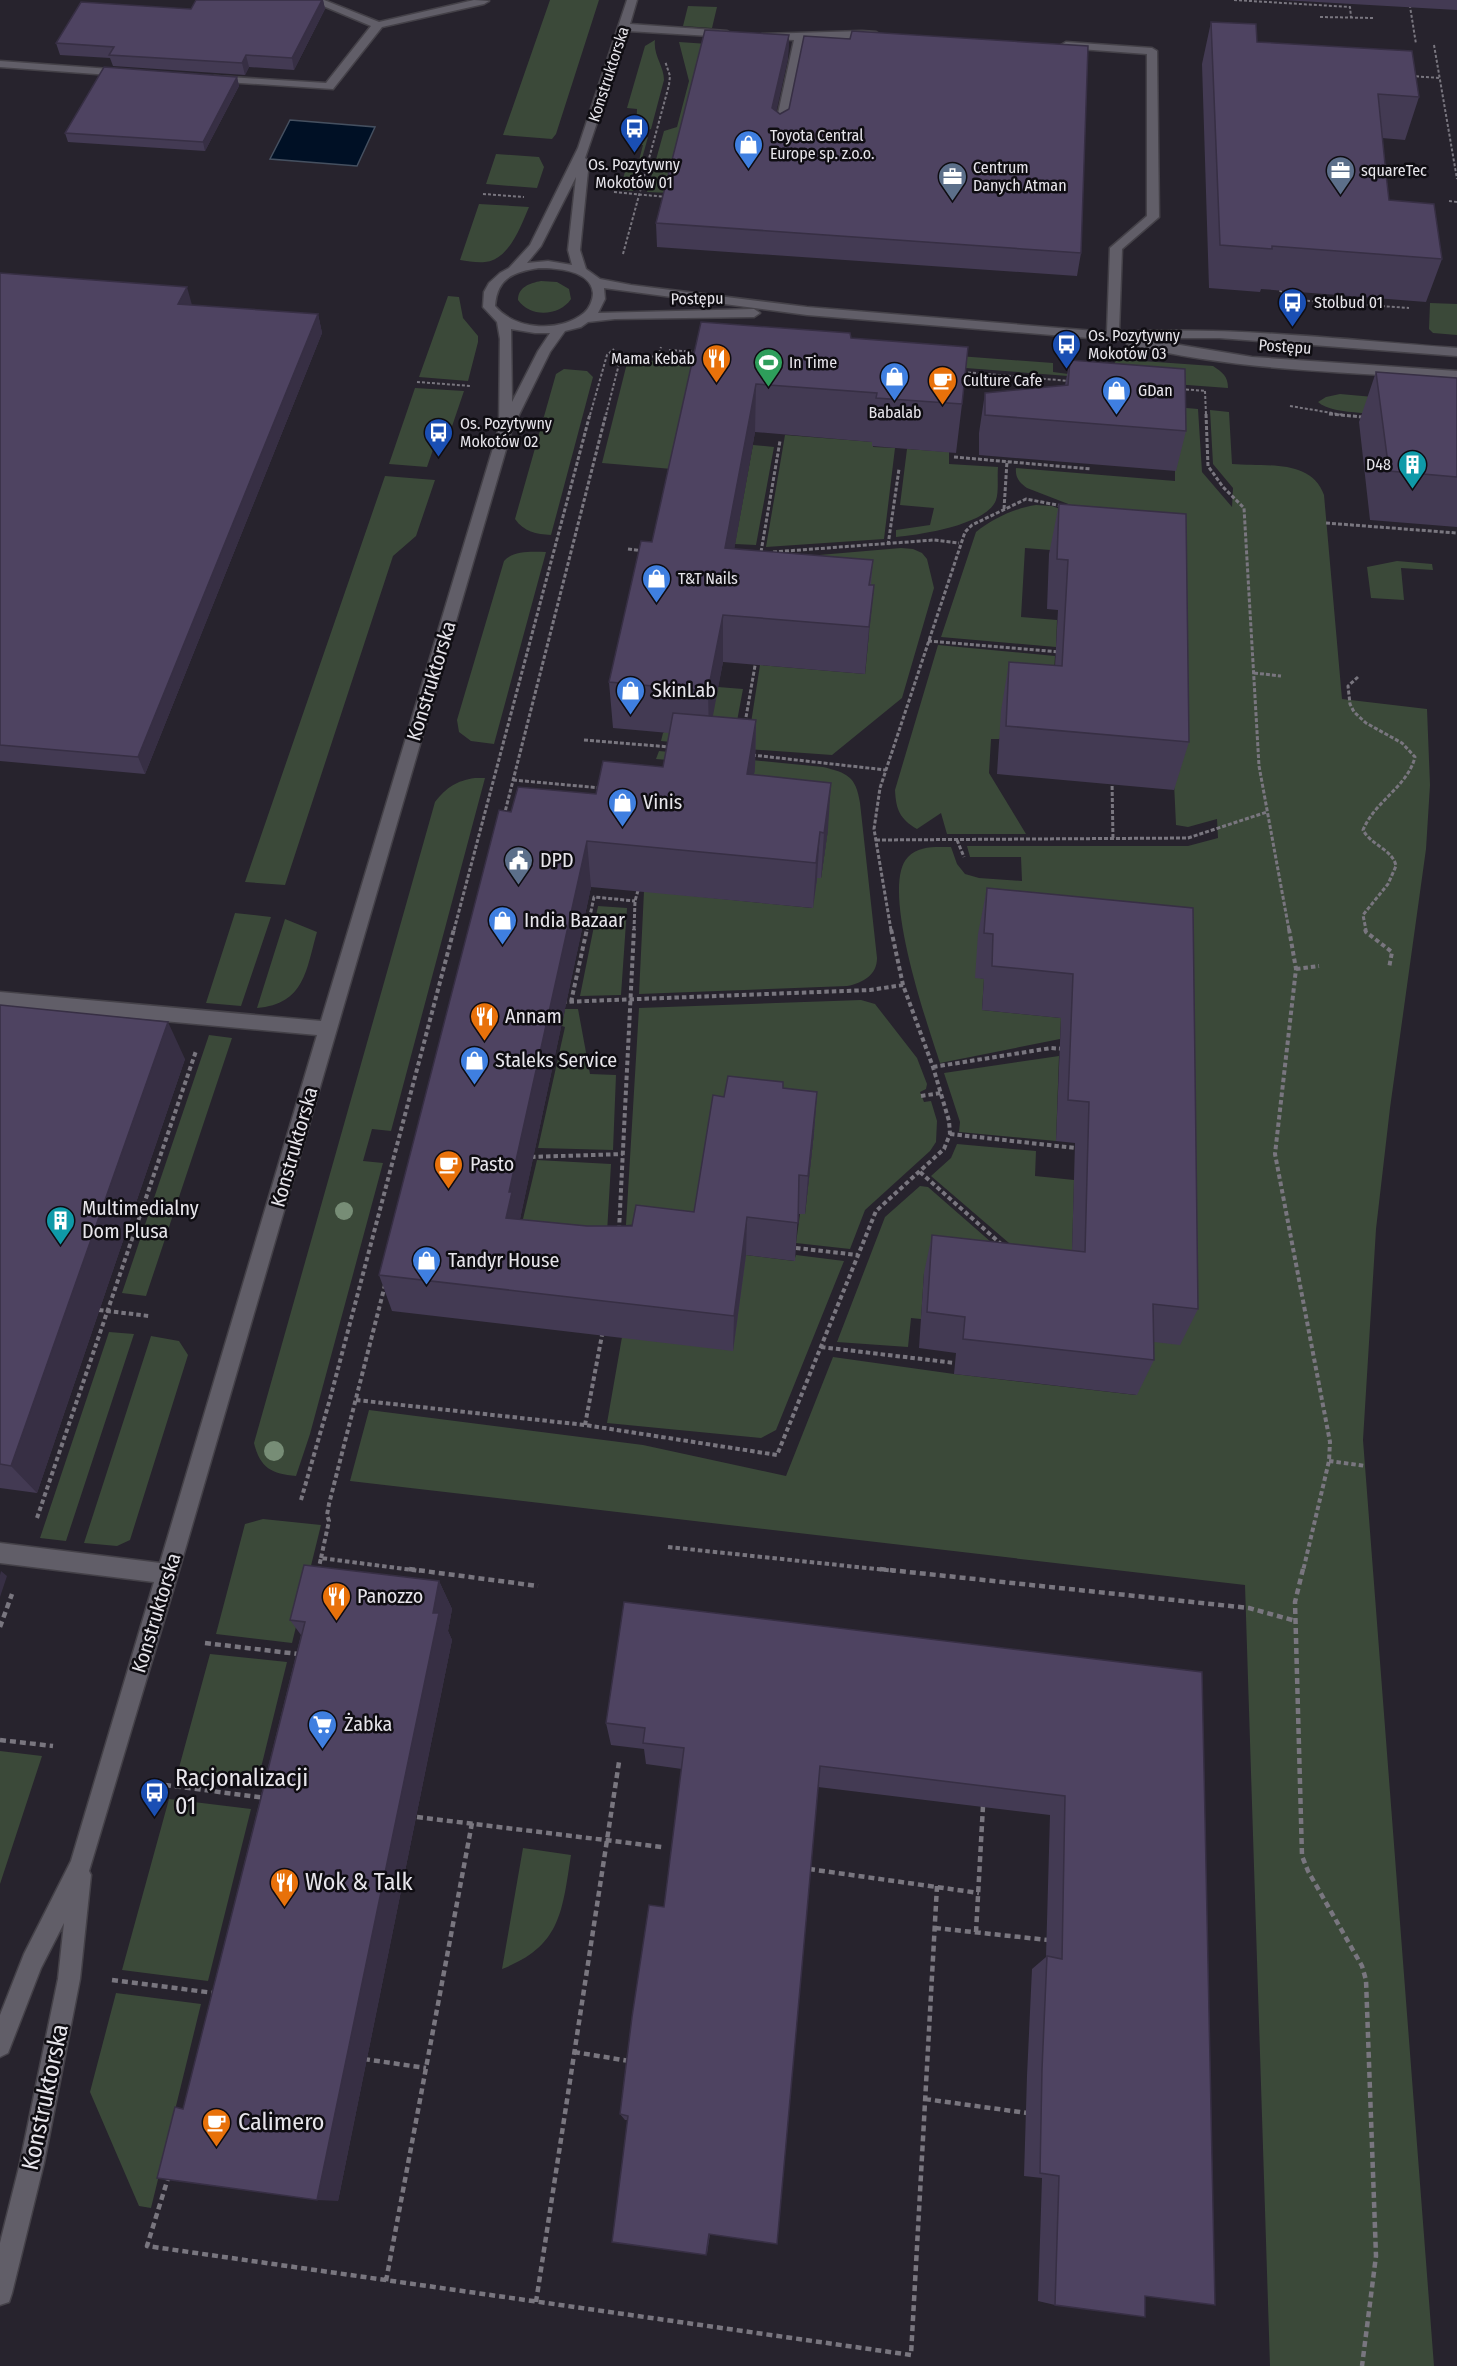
<svg xmlns="http://www.w3.org/2000/svg" width="1457" height="2366" viewBox="0 0 1457 2366" font-family="'Fira Sans Condensed',sans-serif">
  <style>
    .green { fill: #3b4939 }
    .water { fill: #001025; stroke: #455060; stroke-width: 1.5 }
    .lines { fill: none; stroke-linecap: round; stroke-linejoin: round }
    .minor-casing { stroke: #444148; stroke-width: 3 }
    .path-far3 { stroke: #79767f; stroke-width: 2; stroke-dasharray: 3 2; stroke-linecap: butt }
    .path-far2 { stroke: #79767f; stroke-width: 3; stroke-dasharray: 4 2; stroke-linecap: butt }
    .path-far1 { stroke: #79767f; stroke-width: 4; stroke-dasharray: 4.5 3; stroke-linecap: butt }
    .path { stroke: #79767f; stroke-width: 4.5; stroke-dasharray: 6 4; stroke-linecap: butt }
    .minor { fill: #615e68; fill-rule: evenodd }
    .tree { fill: #778d76 }
    .wall { fill: #433a53 }
    .shaded-wall { fill: #372f44 }
    .building { fill: #4e4361; stroke: #372f44; stroke-width: 1.5 }
    .labels { text-anchor: middle; stroke-width: 5; stroke-linejoin: round; paint-order: stroke }
    .far-street-label { font-size: 16px; fill: #e7e5eb; stroke: #0f0d12 }
    .far-poi-label { font-size: 16px; fill: #e7e5eb; stroke: #0f0d12; text-anchor: start }
    .street-label { font-size: 20px; fill: #e7e5eb; stroke: #0f0d12 }
    .poi-label { font-size: 20px; fill: #e7e5eb; stroke: #0f0d12; text-anchor: start }
    .near-poi-label { font-size: 24px; fill: #e7e5eb; stroke: #0f0d12; text-anchor: start }
    .near-street-label { font-size: 24px; fill: #e7e5eb; stroke: #0f0d12 }
  </style>
  <rect width="100%" height="100%" fill="#27232d"/>
  <path class="green" d="M550 0H599L556 134 552 139 503 135Z
    M688 6 717 7 712 28 683 26Z
    M655 40C653 55 664 66 664 80L651 129 636 135 637 109 627 108 645 46Z
    M679 42 708 44 671 193 647 192 664 131 677 127 689 81Z
    M648 137 633 191 620 190 627 164H638L643 145 633 144 634 142Z
    M496 154 539 157 544 167 537 188 486 184Z
    M479 204 529 207C521 226 509 260 485 262 477 263 468 261 460 260Z
    M541 281 557 282 569 289 571 299C560 316 530 318 518 300 518 287 530 283 541 281Z
    M448 296 459 297 463 318 478 336V342L468 381 419 377Z
    M1430 303 1457 304V335L1433 333 1429 329Z
    M906 352 1053 363V372L1107 379 900 363Z
    M631 359 695 364 672 469 602 463 627 363Z
    M1114 359 1213 366C1222 372 1228 376 1228 388L1119 380Z
    M564 369 587 371 593 377 551 535C536 534 524 532 515 519L556 374Z
    M415 388 464 391 446 444H435L427 467 389 464Z
    M1340 394 1407 400 1409 414C1388 413 1333 416 1318 402L1326 397Z
    M1175 407 1198 409 1202 472 1232 507 1233 488 1213 464 1210 410 1229 412 1232 464C1263 467 1311 458 1324 495L1342 699 1427 709 1430 785 1426 849 1390 1108 1376 1229 1363 1440 1434 2366H1270L1245 1585 350 1481 369 1410 643 1445 786 1476 833 1357 954 1374 1136 1395 1177 954 975 977 984 979 982 1010 1061 1018 1060 1039 940 1063C928 1026 879 886 908 857 919 845 937 847 951 847L957 864 965 874 979 878 1022 881 1021 857H970L967 846H1188L1218 838 1217 819 1188 827 1176 825 1174 783 1107 519 1027 488C1020 483 1015 478 1016 468L1175 481Z
    M785 435 873 442V447L895 448 884 539 766 547Z
    M753 445 774 447 756 545 735 544Z
    M907 449 949 452V464L998 467C997 477 999 491 996 500 987 525 919 535 896 537V530L930 525 934 508 900 505Z
    M385 476 435 480 416 536 393 556 285 885 245 882Z
    M1036 505 1052 506 1106 526 1101 554 1025 548 1021 617 1057 620 1056 647 941 637 976 532C992 519 1015 508 1036 505Z
    M901 548 913 549 922 553 927 559 934 588 902 698 832 755 747 749 760 665 865 674 869 633 772 559Z
    M546 552 494 744 471 741 459 732 457 720 504 561C514 550 532 552 546 552Z
    M1397 561 1432 564 1433 570 1401 568 1404 600 1371 598 1367 567Z
    M938 645 1055 656 1054 673 999 739H991L989 773 1026 834H947L941 813 917 829C900 819 896 810 895 790Z
    M718 687 743 689 732 748 661 741 663 733Z
    M659 751 823 767C847 773 856 776 860 803L877 958C877 975 863 983 847 986L639 994 644 891 812 908 817 878H821L828 829 750 801 755 767 656 759Z
    M475 778H485L391 1131 372 1129 363 1161 383 1163 310 1434 296 1476C272 1474 260 1468 254 1443L435 802C447 787 456 781 475 778Z
    M598 906 627 908 621 995 580 996Z
    M235 913 271 917 241 1006 206 1003Z
    M285 919 317 932C306 970 305 1004 257 1008Z
    M861 1000 875 1004 917 1058 927 1084 926 1089 920 1092 924 1102 931 1101 937 1121 936 1142 930 1151 865 1210 850 1249 796 1243 800 1214H805L814 1132 699 1225 661 1223 626 1225 639 1008Z
    M565 1009H578L590 1074 616 1075 613 1150 538 1148 565 1027 562 1026Z
    M209 1035 232 1038 146 1296 122 1293Z
    M1059 1056 1056 1141 959 1132 960 1122 944 1073Z
    M957 1144 1036 1151 1035 1176 1074 1180 1071 1290 1030 1261 931 1176 951 1158Z
    M537 1160 611 1164 606 1250 518 1240Z
    M920 1186 928 1187 1007 1256 924 1273 921 1319 911 1318 908 1347 837 1342 885 1217Z
    M746 1255 794 1261 796 1255 844 1261 776 1430 761 1438 607 1423 622 1337Z
    M109 1332 134 1334 66 1541 40 1538Z
    M151 1336 179 1341 188 1355 130 1540 117 1546 84 1543Z
    M263 1519 321 1525 292 1643 216 1634 245 1524Z
    M210 1654 287 1662 257 1784 177 1775Z
    M0 1751 42 1756 0 1884Z
    M169 1799 251 1809 208 1981 122 1970Z
    M523 1848 571 1855C562 1912 561 1946 502 1969Z
    M116 1993 201 2004 151 2208 139 2206 90 2092Z"/>
  <path class="water" d="M290 120 375 127 357 166 270 159Z"/>
  <g class="lines">
    <defs>
      <path id="minor" d="M309 0H324L379 22 474 0 489 1 484 4 382 27 333 89 210 81 208 79 214 76 326 83 371 26Z
        M627 0H637L630 24 727 31 732 34 727 37 628 31 585 158 589 161 580 250 586 269 600 279 631 285 807 307 1107 332 1110 248 1147 216V54L1066 48 1061 45 1066 42 1152 48 1157 51 1159 217 1122 249 1119 332C1232 326 1345 340 1457 348V356L1219 338H1138L1252 357 1457 371V379C1347 372 1235 371 1127 344V339L1113 340 807 315 604 288 605 299 598 313 754 309 760 313 754 317 615 319 588 322 581 327 565 331 550 352 512 429 178 1574 89 1871 91 1875 80 1979 44 2163 12 2293 9 2302 0 2305V2243L20 2163 58 1979 64 1923 41 1968 8 2053 0 2057V2015L24 1954 71 1861 154 1582 0 1563V1543L160 1563 317 1035 0 1006V992L321 1021 499 428 500 339 497 322 483 307 484 292 489 283 500 273 509 268 530 245 578 148ZM576 177 568 250 572 265 548 261 527 263 541 246ZM539 268C556 268 591 270 593 293 593 300 589 309 584 313 560 333 515 330 495 306 497 278 513 272 539 268ZM511 329 535 333H550L538 351 512 402Z
        M862 31 876 32 881 35 876 38 805 39 786 132 784 134H776L774 132 794 40 766 39 761 36 762 34Z
        M0 61 124 70 130 73 124 76 0 67Z"/>
    </defs>
    <use href="#minor" class="minor-casing"/>
    <path class="path-far3" d="M1234 0 1350 7 1351 17
      M1409 0 1416 44
      M1320 17 1374 18
      M1434 45 1457 179
      M1411 76 1440 78
      M614 192 666 197
      M483 194 524 197
      M1449 201 1457 202
      M623 254 669 85 670 76 665 61
      M1275 288 1297 300V307
      M1297 300 1409 308
      M669 350 698 352
      M963 372 1069 381
      M417 382 471 386
      M1181 389 1206 391
      M1205 391 1206 415
      M1290 406 1344 415
      M590 415 607 355 614 349
      M606 415 620 360 631 355 658 357 661 347"/>
    <path class="path-far2" d="M1206 414 1208 466 1223 487 1244 508 1259 766 1289 930
      M1329 414 1363 417
      M954 457 1091 469
      M1004 509 1007 461
      M1326 523 1457 533
      M888 545 899 469
      M628 549 643 551
      M761 552 780 441
      M773 552 934 540 959 543
      M928 641 1060 652
      M1254 673 1281 676
      M1358 677 1348 686 1350 704 1354 712 1366 723 1402 743 1415 757C1408 786 1375 801 1363 830 1371 845 1393 850 1396 866L1388 884 1363 915 1366 930
      M745 723 756 660
      M584 740 670 747
      M752 755 886 770
      M513 780 601 788
      M1112 780 1113 840
      M504 816 606 414
      M876 840 1188 838 1267 812
      M957 840 964 857
      M454 930 590 414
      M587 930 594 897 635 901
      M634 930 635 901 639 887
      M891 930 874 829 880 788 965 532 972 525 1026 499 1062 506"/>
    <path class="path-far1" d="M1289 929 1296 969 1275 1154 1330 1442 1329 1461 1303 1571
      M1365 929 1366 932 1392 952 1389 968
      M1296 969 1319 966
      M562 1002 870 990 903 985
      M571 1002 587 929
      M933 1067 1051 1048 1064 1049
      M921 1096 941 1093
      M950 1134 1075 1148
      M531 1157 623 1154
      M920 1172 1001 1244
      M619 1230 634 929
      M796 1248 858 1255
      M99 1310 149 1316
      M821 1347 955 1363
      M356 1400 585 1425 777 1455 876 1211 944 1149 950 1134 949 1121 933 1067 903 985 891 929
      M585 1425 602 1335
      M1329 1461 1366 1466
      M301 1500 330 1399 454 929
      M37 1518 196 1051
      M668 1547 895 1571
      M321 1558 329 1521 327 1515 329 1504 385 1285
      M318 1571 321 1558 420 1571"/>
    <path class="path" d="M409 1569 538 1586
      M880 1569 1249 1608 1296 1621
      M1303 1569 1295 1602 1302 1856 1308 1871 1362 1966 1366 1980 1376 2256 1362 2366
      M0 1627 12 1594
      M205 1643 298 1654
      M0 1740 53 1746
      M165 1785 266 1798
      M417 1817 662 1847
      M809 1869 979 1893
      M935 1928 1048 1940
      M976 1932 983 1806
      M112 1980 214 1993
      M574 2052 629 2061
      M364 2059 426 2068
      M925 2099 1027 2113
      M169 2175 147 2246 911 2355 937 1886
      M386 2281 472 1823
      M536 2302 619 1762"/>
    <use href="#minor" class="minor"/>
  </g>
  <g class="tree">
    <circle cx="344" cy="1211" r="9"/>
    <circle cx="274" cy="1451" r="10"/>
  </g>
  <path class="wall" d="M323 0 325 9 294 70 249 67 245 75 113 66 110 58 60 55 56 43 191 9Z
    M1282 0H1457V10Z
    M1211 22 1257 42 1419 97 1405 140 1382 138 1389 200 1442 259 1426 302 1261 289 1260 292 1209 288 1202 64Z
    M789 35 788 58 776 111 780 114 1081 253 1077 276 657 247 656 223Z
    M237 77 239 86 205 151 68 142 65 133Z
    M0 273 192 305 318 314 322 333 145 774 0 761Z
    M701 322 851 338 962 404 956 453 872 446V442L755 432 734 549 873 560 871 585 869 633 865 674 723 662 712 717 756 720 755 767 754 775 828 829 821 878H817L813 908 591 887 520 1219 587 1226H632L694 1212 724 1097 783 1088 817 1092 814 1132 805 1214H798L795 1261 746 1255 733 1351 392 1311 379 1275 511 812 596 794 663 767 669 733 613 728 609 682 652 542Z
    M1070 360 1186 431 1176 471 979 455V433L985 393 1065 385Z
    M1376 372 1457 378V527L1370 520 1359 422Z
    M1059 504 1189 742 1174 790 997 774 1001 711 1009 662 1055 666 1058 610 1047 609 1049 554Z
    M987 888 1193 908 1198 1309 1180 1345 1154 1342V1360L1137 1395 954 1374 956 1353 919 1348 924 1273 932 1235 1072 1251 1075 1143 1056 1141 1061 1018 982 1010 984 979 975 978 978 934Z
    M0 1005 185 1059 37 1493 0 1488Z
    M439 1581 452 1609 448 1631 452 1640 338 2201 183 2109 301 1635 290 1620Z
    M1202 1672 1145 2296 1055 2305 1038 2301 1042 2178 1024 2176 1027 2076 1032 1969 1046 1957 1050 1815 818 1787 710 2234 707 2254 628 2120H625L620 2114 664 1907 682 1769 646 1764 644 1749 611 1745 606 1723Z"/>
  <path class="shaded-wall" d="M322 0H323L325 9 294 70 292 58Z
    M789 35 788 58 772 132V108Z
    M246 55 249 67 245 75 242 63Z
    M237 77 239 86 205 151 203 142Z
    M187 287 192 305 178 304Z
    M318 314 322 333 145 774 138 757Z
    M756 384 755 432 726 596 725 548Z
    M874 585 869 633 865 674 869 627Z
    M723 615V662L709 737 708 691Z
    M756 720 755 767 747 821V774Z
    M831 783 828 829 821 878 824 833Z
    M820 832 817 878 813 908 816 863Z
    M587 841 591 887 519 1224 506 1218 509 1192Z
    M168 1022 185 1059 37 1493 11 1466Z
    M817 1092 814 1132 805 1214 808 1176Z
    M747 1217 746 1255 733 1351 734 1316Z
    M1 1571 7 1576 0 1597V1575Z
    M439 1581 452 1609 448 1631 452 1640 338 2201 317 2200Z"/>
  <path class="building" d="M196 0H322L292 58 246 55 242 63 109 55 114 47 56 43 81 2 191 9Z
    M1211 22 1256 24 1257 42 1412 51 1419 97 1378 94 1386 174 1389 200 1434 204 1442 259 1272 246V249L1220 245Z
    M705 30 789 35 772 108 780 114 789 109 804 36 850 39 852 31 1088 46 1081 253 656 223Z
    M104 67 237 77 203 142 65 133Z
    M0 273 187 287 178 304 318 314 138 757 0 745Z
    M701 322 850 333 851 338 968 347 962 404 876 398 877 393 756 384 725 548 873 560 869 585H874L869 627 723 615 708 691 609 682 641 541 652 542Z
    M1070 360 1185 369 1186 431 985 415V393L1068 385Z
    M1376 372 1457 378V477L1389 471Z
    M1059 504 1186 514 1189 742 1006 726 1009 662 1062 666 1068 560 1057 559Z
    M673 713 756 720 747 774 831 783 824 833 820 832 816 863 587 841 509 1192H512L506 1218 587 1226H632L636 1205 694 1212 713 1095 724 1097 728 1076 783 1082V1088L817 1092 808 1176 799 1175 798 1223 747 1217 734 1316 379 1275 499 810 511 812 518 787 596 794 603 761 663 767Z
    M987 888 1193 908 1198 1309 1153 1304 1154 1360 963 1339 965 1317 927 1312 932 1235 1085 1252 1089 1102 1068 1100 1073 974 992 966 993 934 984 933Z
    M0 1005 168 1022 11 1466 0 1464Z
    M304 1565 439 1581 433 1613H439L317 2200 157 2178 175 2107 183 2109 305 1622 290 1620Z
    M624 1602 1202 1672 1215 2305 1145 2296V2317L1055 2305 1059 2176 1040 2173 1042 2069 1047 1956 1062 1959 1065 1796 820 1766 777 2244 709 2234 706 2255 612 2242 628 2116 620 2114 632 2017 649 1905 664 1907 684 1748 643 1743 645 1728 606 1723Z"/>
  <defs>
    <symbol id="bus-pin" viewBox="-11 -11 22 30"><path d="M0 17L-7.5 6A9.5 9.5 0 1 1 7.5 6Z" fill="#1a4fb4" stroke="#0f0d12"/><path d="M-5-6H5V4H4V6H2V4H-2V6H-4V4H-5ZM-3.5-4V0h7V-4ZM-3.5 1.2v1.5H-2V1.2ZM2 1.2v1.5H3.5V1.2Z" fill="#fff"/></symbol>
    <symbol id="shop-pin" viewBox="-11 -11 22 30"><path d="M0 17L-7.5 6A9.5 9.5 0 1 1 7.5 6Z" fill="#3f7fe0" stroke="#0f0d12"/><path d="M-5-2.5h2.3a2.7 3.5 0 0 1 5.4 0H5L5.5 6h-11ZM-1.5-2.5h3a1.5 2.3 0 0 0-3 0Z" fill="#fff"/></symbol>
    <symbol id="office-pin" viewBox="-11 -11 22 30"><path d="M0 17L-7.5 6A9.5 9.5 0 1 1 7.5 6Z" fill="#5c6f8a" stroke="#0f0d12"/><path d="M-6-3h4V-5.5h4V-3h4V5H-6ZM-1-4.5V-3h2v-1.5ZM-6 0V1H6V0Z" fill="#fff"/></symbol>
    <symbol id="restaurant-pin" viewBox="-11 -11 22 30"><path d="M0 17L-7.5 6A9.5 9.5 0 1 1 7.5 6Z" fill="#e8710a" stroke="#0f0d12"/><path d="M-5-6h1v4h1v-4h1v4h1v-4h1v5L-1.5 .5V6h-2V.5L-5-1ZM5-6V6H3V1.5H1.5Q1.5-4 5-6Z" fill="#fff"/></symbol>
    <symbol id="stadium-pin" viewBox="-11 -11 22 30"><path d="M0 17L-7.5 6A9.5 9.5 0 1 1 7.5 6Z" fill="#2e9e5b" stroke="#0f0d12"/><path d="M0-5a6.5 5 0 1 0 0 10a6.5 5 0 1 0 0-10ZM-3.5-1.8h7v3.6h-7Z" fill="#fff"/></symbol>
    <symbol id="cafe-pin" viewBox="-11 -11 22 30"><path d="M0 17L-7.5 6A9.5 9.5 0 1 1 7.5 6Z" fill="#e8710a" stroke="#0f0d12"/><path d="M-5.5-4.5H6V0H3Q3 3.5 0 3.5H-2.5Q-5.5 3.5-5.5 0ZM3-3.2v2h1.7v-2ZM-6 4.5H4V6H-6Z" fill="#fff"/></symbol>
    <symbol id="building-pin" viewBox="-11 -11 22 30"><path d="M0 17L-7.5 6A9.5 9.5 0 1 1 7.5 6Z" fill="#0f9aa8" stroke="#0f0d12"/><path d="M-4-6H4V6H1V3H-1V6H-4ZM-2.5-4.3h1.7v1.8h-1.7ZM.8-4.3h1.7v1.8H.8ZM-2.5-1h1.7V.8h-1.7ZM.8-1h1.7V.8H.8Z" fill="#fff"/></symbol>
    <symbol id="civic-pin" viewBox="-11 -11 22 30"><path d="M0 17L-7.5 6A9.5 9.5 0 1 1 7.5 6Z" fill="#5c6f8a" stroke="#0f0d12"/><path d="M-.6-6.5H3V-4.5H.6V-3L4-1V1h2V6H-6V1h2V-1L-.6-3ZM-1.2 2.5V6h2.4V2.5Z" fill="#fff"/></symbol>
    <symbol id="supermarket-pin" viewBox="-11 -11 22 30"><path d="M0 17L-7.5 6A9.5 9.5 0 1 1 7.5 6Z" fill="#3f7fe0" stroke="#0f0d12"/><path d="M-6-5.5h2.5l.6 2H6L4.5 2H-2.5L-4.4-4H-6ZM-1.5 3.2a1.3 1.3 0 1 0 .1 0ZM3 3.2a1.3 1.3 0 1 0 .1 0Z" fill="#fff"/></symbol>
  </defs>
  <g fill-rule="evenodd">
    <use href="#bus-pin" x="618" y="112" width="33" height="45"/>
    <use href="#shop-pin" x="732" y="128" width="33" height="45"/>
    <use href="#office-pin" x="1324" y="154" width="33" height="45"/>
    <use href="#office-pin" x="936" y="160" width="33" height="45"/>
    <use href="#bus-pin" x="1276" y="286" width="33" height="45"/>
    <use href="#bus-pin" x="1050" y="328" width="33" height="45"/>
    <use href="#restaurant-pin" x="700" y="342" width="33" height="45"/>
    <use href="#stadium-pin" x="752" y="346" width="33" height="45"/>
    <use href="#shop-pin" x="878" y="360" width="33" height="45"/>
    <use href="#cafe-pin" x="926" y="364" width="33" height="45"/>
    <use href="#shop-pin" x="1100" y="374" width="33" height="45"/>
    <use href="#bus-pin" x="422" y="416" width="33" height="45"/>
    <use href="#building-pin" x="1396" y="448" width="33" height="45"/>
    <use href="#shop-pin" x="640" y="562" width="33" height="45"/>
    <use href="#shop-pin" x="614" y="674" width="33" height="45"/>
    <use href="#shop-pin" x="606" y="786" width="33" height="45"/>
    <use href="#civic-pin" x="502" y="844" width="33" height="45"/>
    <use href="#shop-pin" x="486" y="904" width="33" height="45"/>
    <use href="#restaurant-pin" x="468" y="1000" width="33" height="45"/>
    <use href="#shop-pin" x="458" y="1044" width="33" height="45"/>
    <use href="#cafe-pin" x="432" y="1148" width="33" height="45"/>
    <use href="#building-pin" x="44" y="1204" width="33" height="45"/>
    <use href="#shop-pin" x="410" y="1244" width="33" height="45"/>
    <use href="#restaurant-pin" x="320" y="1580" width="33" height="45"/>
    <use href="#supermarket-pin" x="306" y="1708" width="33" height="45"/>
    <use href="#bus-pin" x="138" y="1776" width="33" height="45"/>
    <use href="#restaurant-pin" x="268" y="1866" width="33" height="45"/>
    <use href="#cafe-pin" x="200" y="2106" width="33" height="45"/>
  </g>
  <g class="labels">
    <g class="far-street-label">
      <text transform="translate(608 74) rotate(-72)" y="6">Konstruktorska</text>
      <text transform="translate(697 298) rotate(-1)" y="6">Postępu</text>
      <text transform="translate(1285 346) rotate(4)" y="6">Postępu</text>
    </g>
    <g class="far-poi-label">
      <text x="770" y="141">Toyota Central<tspan x="770" dy="18">Europe sp. z.o.o.</tspan></text>
      <text x="634" y="170" text-anchor="middle">Os. Pozytywny<tspan x="634" dy="18">Mokotów 01</tspan></text>
      <text x="973" y="173">Centrum<tspan x="973" dy="18">Danych Atman</tspan></text>
      <text x="1361" y="176">squareTec</text>
      <text x="1314" y="308">Stolbud 01</text>
      <text x="1088" y="341">Os. Pozytywny<tspan x="1088" dy="18">Mokotów 03</tspan></text>
      <text x="695" y="364" text-anchor="end">Mama Kebab</text>
      <text x="789" y="368">In Time</text>
      <text x="963" y="386">Culture Cafe</text>
      <text x="1138" y="396">GDan</text>
      <text x="895" y="418" text-anchor="middle">Babalab</text>
      <text x="460" y="429">Os. Pozytywny<tspan x="460" dy="18">Mokotów 02</tspan></text>
      <text x="1391" y="470" text-anchor="end">D48</text>
      <text x="678" y="584">T&amp;T Nails</text>
    </g>
    <g class="street-label">
      <text transform="translate(431 681) rotate(-73)" y="7">Konstruktorska</text>
      <text transform="translate(294 1147) rotate(-74)" y="7">Konstruktorska</text>
      <text transform="translate(156 1613) rotate(-73)" y="7">Konstruktorska</text>
    </g>
    <g class="poi-label">
      <text x="652" y="697">SkinLab</text>
      <text x="643" y="809">Vinis</text>
      <text x="540" y="867">DPD</text>
      <text x="524" y="927">India Bazaar</text>
      <text x="505" y="1023">Annam</text>
      <text x="495" y="1067">Staleks Service</text>
      <text x="470" y="1171">Pasto</text>
      <text x="82" y="1215">Multimedialny<tspan x="82" dy="23">Dom Plusa</tspan></text>
      <text x="448" y="1267">Tandyr House</text>
      <text x="357" y="1603">Panozzo</text>
      <text x="344" y="1731">Żabka</text>
    </g>
    <g class="near-poi-label">
      <text x="175" y="1786">Racjonalizacji<tspan x="175" dy="28">01</tspan></text>
      <text x="305" y="1890">Wok &amp; Talk</text>
      <text x="238" y="2130">Calimero</text>
    </g>
    <g class="near-street-label">
      <text transform="translate(45 2097) rotate(-78)" y="8">Konstruktorska</text>
    </g>
  </g>
</svg>
